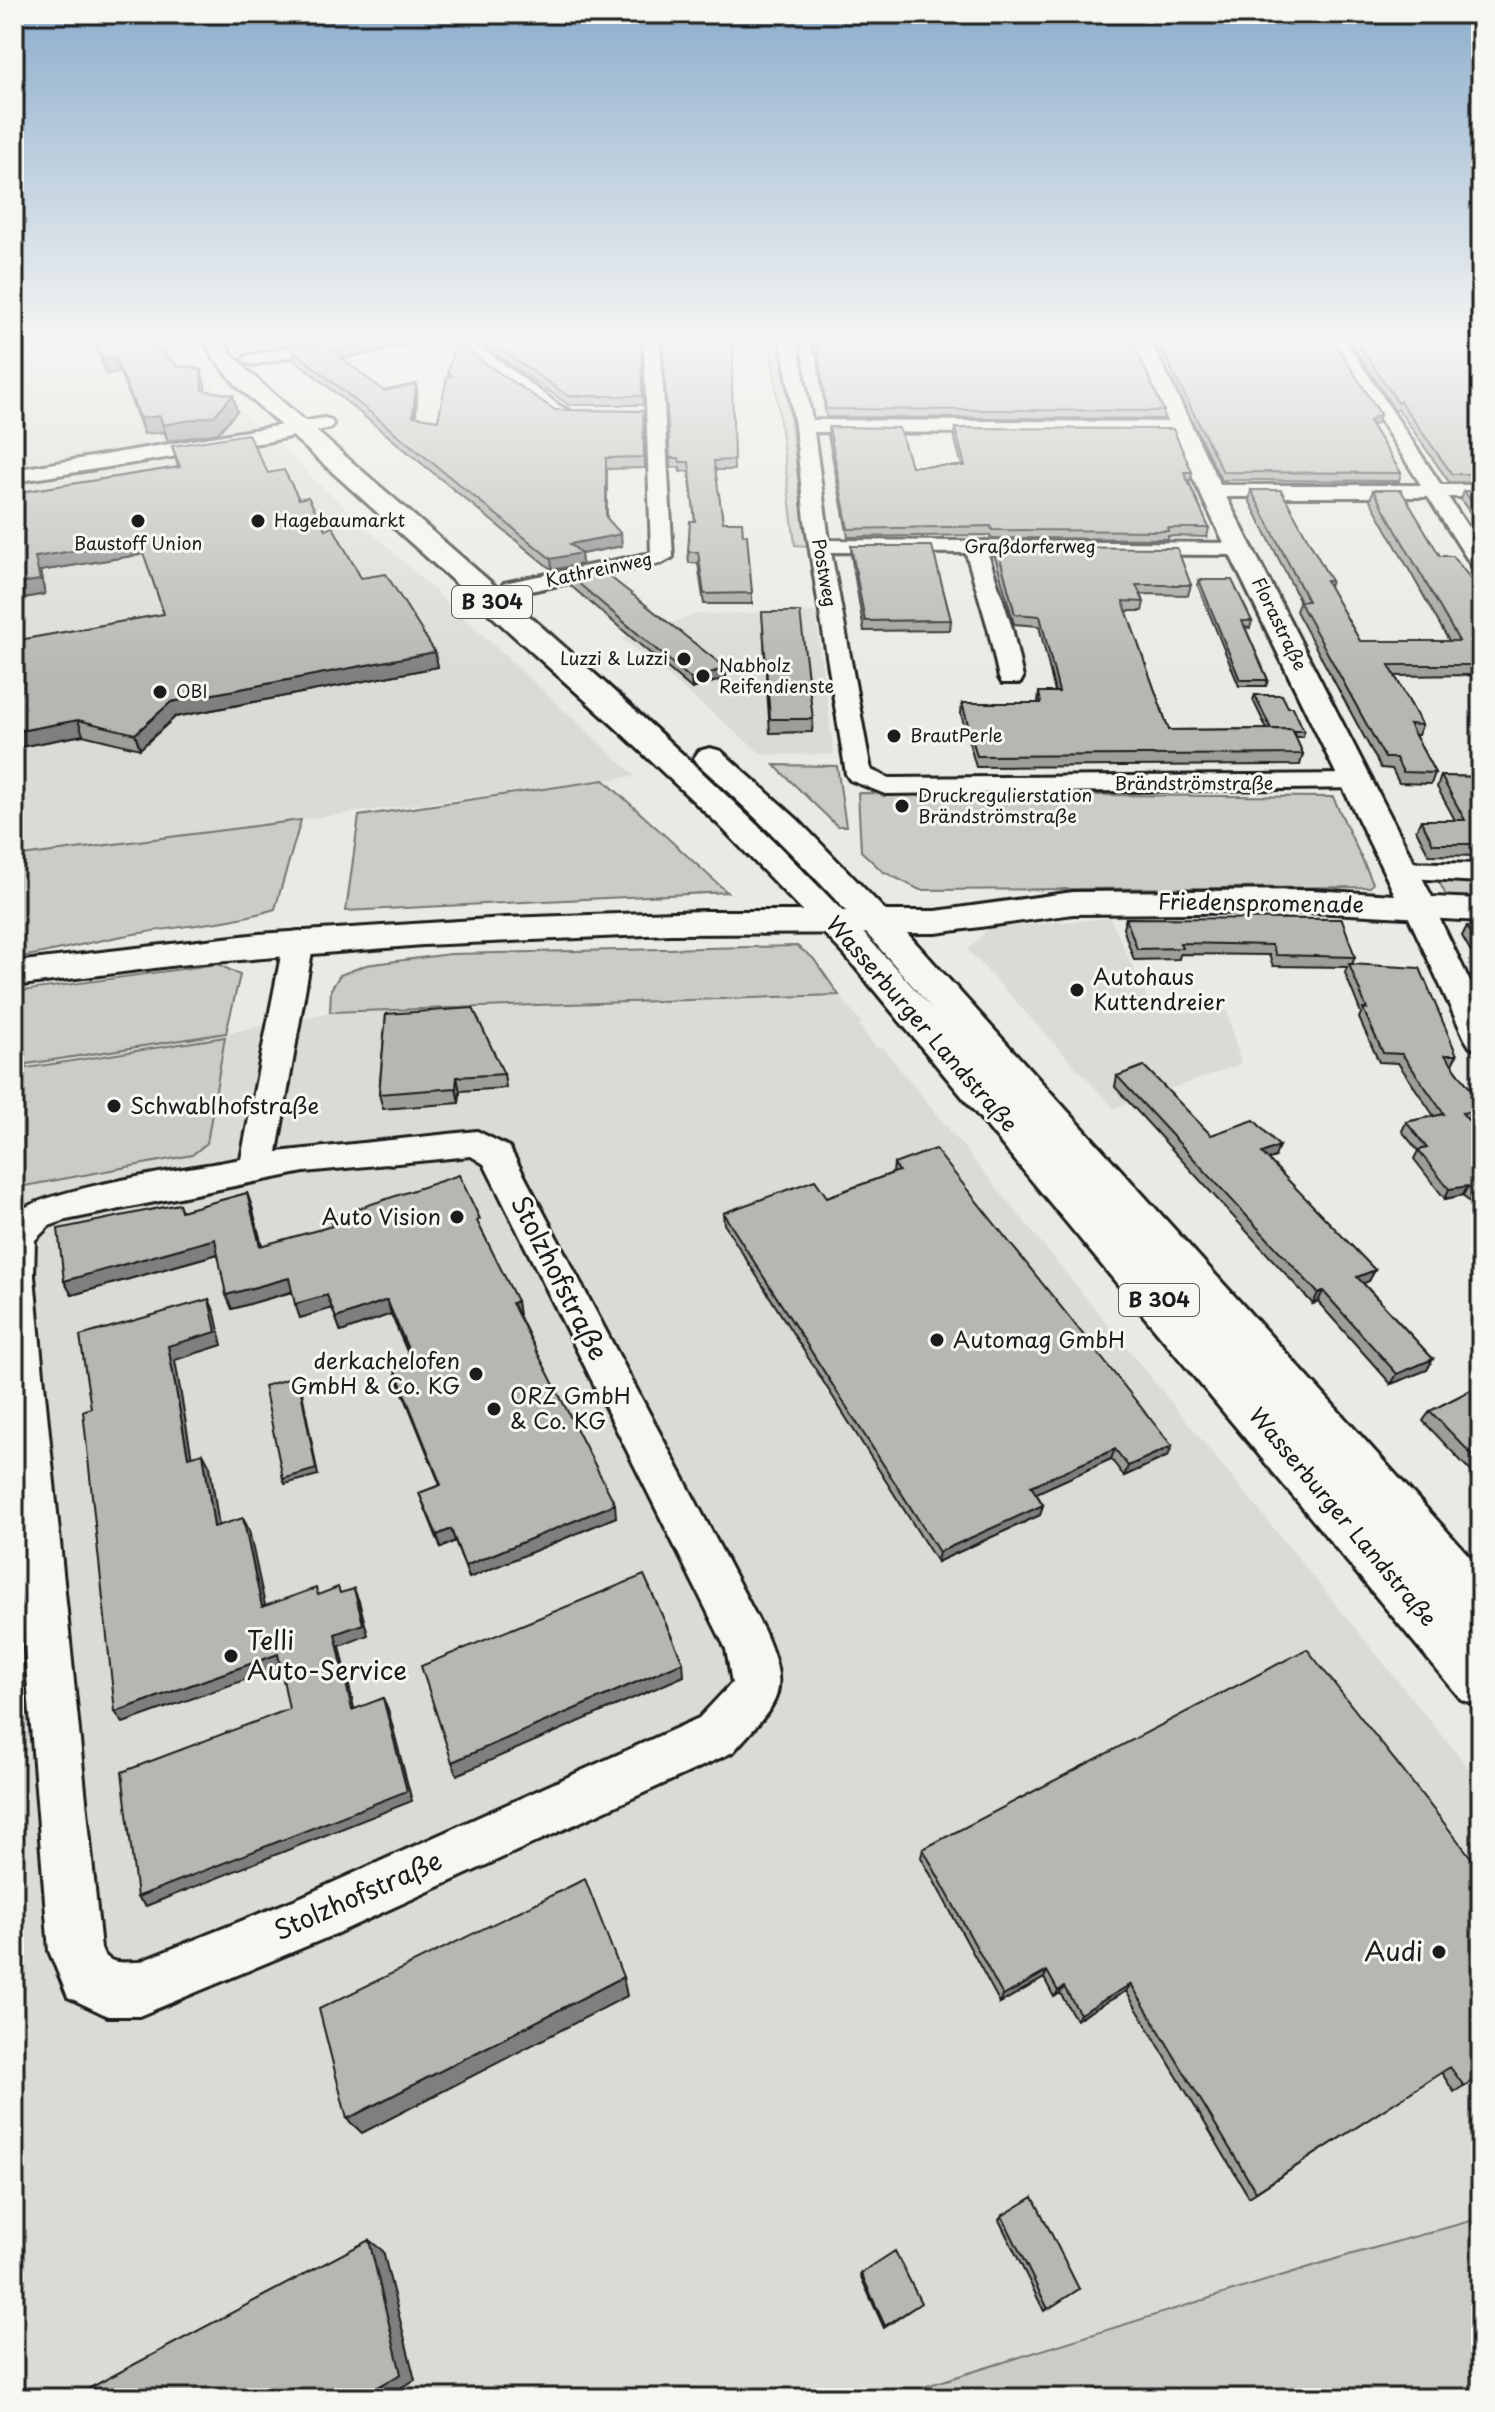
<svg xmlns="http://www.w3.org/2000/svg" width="1495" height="2412" viewBox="0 0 1495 2412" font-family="'Playpen Sans',sans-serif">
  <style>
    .built { fill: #dadad6 }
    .green { fill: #cbcbc7; stroke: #747472; stroke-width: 2 }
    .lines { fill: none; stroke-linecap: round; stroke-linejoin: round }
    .street-casing { stroke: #1c1c1c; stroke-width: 6 }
    .secondary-casing { stroke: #1c1c1c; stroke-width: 6 }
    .primary-casing { stroke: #1c1c1c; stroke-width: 6 }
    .street { fill: #f6f6f2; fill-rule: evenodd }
    .secondary { fill: #f6f6f2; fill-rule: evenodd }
    .primary { fill: #f6f6f2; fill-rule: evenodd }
    .wall { fill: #9d9d9a; stroke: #1c1c1c; stroke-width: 2 }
    .shaded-wall { fill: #7f7f7d; stroke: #1c1c1c; stroke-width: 2 }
    .building { fill: #b6b6b3; stroke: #1c1c1c; stroke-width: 2 }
    .poi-dot { fill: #1c1c1c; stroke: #f6f6f2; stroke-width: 3 }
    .labels { text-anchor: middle; stroke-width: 6; stroke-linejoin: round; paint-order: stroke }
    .far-poi-label { font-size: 18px; fill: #1c1c1c; stroke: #f6f6f2; text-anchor: start }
    .far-street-label { font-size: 18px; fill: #1c1c1c; stroke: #f6f6f2 }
    .shield { fill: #f6f6f2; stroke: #5d5d5c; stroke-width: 2 }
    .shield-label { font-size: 20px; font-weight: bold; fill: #1c1c1c }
    .street-label { font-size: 22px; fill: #1c1c1c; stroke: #f6f6f2 }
    .poi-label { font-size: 22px; fill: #1c1c1c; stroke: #f6f6f2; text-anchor: start }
    .near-street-label { font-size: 26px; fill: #1c1c1c; stroke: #f6f6f2 }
    .near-poi-label { font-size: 26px; fill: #1c1c1c; stroke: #f6f6f2; text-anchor: start }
  </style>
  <rect width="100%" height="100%" fill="#e9e9e5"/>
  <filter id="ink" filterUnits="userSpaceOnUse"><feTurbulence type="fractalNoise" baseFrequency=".0125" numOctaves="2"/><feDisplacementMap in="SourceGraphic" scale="16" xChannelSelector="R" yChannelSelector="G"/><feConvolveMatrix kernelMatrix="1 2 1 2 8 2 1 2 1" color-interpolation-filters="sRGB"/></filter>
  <g filter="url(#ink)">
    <path class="built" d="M14 340H183L200 373 635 776 14 857Z
      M815 612 834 754 763 755 622 638 697 614Z
      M1110 918 1154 1013 1227 1011 1241 1064 1114 1108 968 950 989 928Z
      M839 995 862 1023 859 1025 876 1048 882 1047 1481 1783V2218L1342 2257 888 2398H14V1066L226 1033 330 1012Z"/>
    <path class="green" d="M770 340H780L807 546 795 545Z
      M774 765 837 766 846 826H837Z
      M604 780 727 892 346 911 359 816Z
      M858 793 1333 797 1373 883 1370 887 920 890 882 871 861 851Z
      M301 820 275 909C232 923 186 925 141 933 99 939 57 952 14 958V857Z
      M1481 879V899L1447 897 1438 880Z
      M797 946 813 958 839 995 330 1012 331 989 340 975 366 965 450 954Z
      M218 964 240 975 226 1033 14 1066V992Z
      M225 1037 207 1143 192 1155 14 1188V1070Z
      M1481 2218V2398H888L1342 2257Z"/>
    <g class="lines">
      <defs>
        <path id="street" d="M323 340H356L348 345 252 365 243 360 246 356Z
          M452 340H471L560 406 578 415 569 420 548 414Z
          M644 340H660L673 557 662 563 512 595 504 593 501 588 504 583 651 553Z
          M781 340H797L812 420 1182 422 1191 428 1182 434 814 432 829 540 1240 543 1251 549 1240 555 988 554 1012 628 1023 678 1020 683H1002L999 678 988 628 966 553 831 552 871 770 889 778 1356 774 1365 776 1369 782 1365 788 885 794 850 780 846 774 805 520 795 426Z
          M1329 340H1345L1441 485H1481V497H1448L1481 547V569L1473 568 1428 497H1211L1201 491 1211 485H1421Z
          M324 418 331 420 333 424 331 428 266 442 14 482V470Z
          M1401 862 1481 864V882L1391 877 1387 871 1391 865Z
          M1419 898 1429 901 1434 907 1481 1005V1050L1470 1047 1465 1039 1404 907 1409 901Z
          M299 931 310 933 314 940 277 1152 477 1131 509 1147 764 1631C793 1697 776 1703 733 1752L333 1935 139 2016H108L68 1997 49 1951 14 1514V1215C42 1188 195 1168 241 1159L284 940 288 933ZM471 1156 484 1164 726 1649 732 1683 699 1718 301 1897 139 1962C122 1962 109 1966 101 1949L41 1354 34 1276 35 1240 49 1226 66 1220 304 1172Z"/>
        <path id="secondary" d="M1130 340H1150L1223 491 1432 897 1481 899V921L1312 912 1073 914 936 933 670 934 423 945 178 965 14 986V962L259 934 505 918 703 911H936L1073 892 1312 890 1395 895 1199 491Z"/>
        <path id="primary" d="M204 340H224L230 352 253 376C485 580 729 776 933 1010 860 923 783 841 699 765L694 758 699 751 710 748 721 751 798 820 905 931 1481 1569V1634L1476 1631 1481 1638V1707L1461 1699 845 955 720 826 616 728 237 386 214 358Z"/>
      </defs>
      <use href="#street" class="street-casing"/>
      <use href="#secondary" class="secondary-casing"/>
      <use href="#primary" class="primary-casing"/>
      <use href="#street" class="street"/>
      <use href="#secondary" class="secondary"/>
      <use href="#primary" class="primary"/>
    </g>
    <path class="wall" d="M94 340H169L164 355 178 367 201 370 205 391 237 411 218 433 168 441 164 432 144 434 120 372 106 374Z
      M336 340H421V343L342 359 384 391 416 384 417 394 416 417 438 420 449 377 448 372 480 360 555 410 643 411 645 468 607 469V518L622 546 581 554 582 564 552 570 294 359 292 349Z
      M475 340H641L643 405H569Z
      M662 340 732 392 734 470H715L723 522 743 535 752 593V604H704L698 563H689L688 552 695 521 689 471 680 472V467L671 468Z
      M811 340H1132L1164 411 1163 419 826 417 817 353H814Z
      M1152 340H1333L1380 414 1378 422 1372 426 1401 473 1399 481 1221 480Z
      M1349 340H1481V483L1449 482 1398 409 1395 411Z
      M829 427 911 466H962L954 436 955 428 1192 472 1191 480H1188L1209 528 1207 537 1168 536V539L991 538 990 535 848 537 828 435Z
      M172 446 268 473 299 499 325 529 361 578 435 652 438 667 175 717 140 749 83 735 14 748V641L164 614 144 554 40 571 45 594 14 600V493L178 467Z
      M1251 490 1331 581 1329 587 1360 641H1449L1370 500 1373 490 1481 596V688L1473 675 1395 676 1422 725 1418 735H1415L1435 773 1431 784 1399 783 1392 769 1381 768 1296 611 1300 601 1249 500Z
      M1464 491H1481V528L1461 500Z
      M851 546 951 620 950 630 864 631 851 555Z
      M997 547 1191 585 1188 595 1141 594 1144 602 1142 611H1126L1169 730 1267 729 1253 700 1255 695 1288 707 1304 731 1303 737H1295L1303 754 1300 765 976 767 961 714 962 703H1038L1039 692H1055L1039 626 1014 624 995 557Z
      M570 576 726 678 692 689 571 586Z
      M1199 580 1252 621 1250 628 1245 627 1268 680 1266 686H1239L1198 586Z
      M762 612 813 719 812 732 770 733Z
      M1441 776 1481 777V856L1429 855 1416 830 1421 820H1455L1437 787Z
      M1126 918 1355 957 1352 964 1457 1055 1452 1064 1481 1103V1119L1469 1120 1481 1135V1216L1463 1195 1445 1199 1414 1159 1418 1151 1402 1131 1406 1122 1434 1116 1398 1063 1379 1062 1359 1018 1361 1013 1345 973 1347 967 1273 966 1269 955 1180 954 1179 959 1134 960 1123 928Z
      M1467 926H1481V969L1462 936Z
      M386 1014 504 1074 506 1088 460 1091 459 1103 383 1109 379 1094Z
      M1117 1076 1211 1135 1275 1157 1268 1160 1375 1270 1369 1281 1363 1283 1433 1359 1427 1370 1391 1384 1318 1302 1313 1304 1115 1087Z
      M894 1164 1172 1446 1168 1456 1124 1476 1111 1459 1036 1493 1043 1505 1040 1515 937 1562 724 1224 723 1213 827 1197 893 1173Z
      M247 1193 252 1207 262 1245 483 1233 519 1315 616 1517 469 1578 455 1541 441 1548 419 1493 440 1485 399 1383 395 1370 412 1363 391 1314 341 1332 332 1308 300 1318 292 1292 232 1309 218 1254 72 1295 64 1281 179 1204 182 1211Z
      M1481 1385V1482L1423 1421 1430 1411Z
      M923 1849 1481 2075 1454 2092 1441 2072 1249 2197 1126 1991 1076 2020 1060 1993 1054 1997 1044 1978 1000 2003 921 1857Z
      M1002 2216 1079 2289 1044 2311 999 2220Z
      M861 2273 919 2304 884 2328 860 2275Z"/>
    <path class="shaded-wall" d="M160 340H169L162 364 157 348Z
      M277 340H308L278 346Z
      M384 340H421V343L333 360 331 350Z
      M115 357 120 372 106 374 102 358Z
      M201 370 205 386 206 406 202 390Z
      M416 384 417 394 415 427 413 416Z
      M233 395 237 411 218 433 168 441 163 425Z
      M1380 414 1378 422 1367 429 1369 421Z
      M160 416 164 432 144 434 140 418Z
      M621 534 622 546 581 554 582 564 552 570 551 559 570 544Z
      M139 540 144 554 40 571 45 594 14 600V584L35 557Z
      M435 652 438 667 175 717 140 749 135 734 171 702Z
      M726 668V678L692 689 691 679Z
      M78 720 83 735 14 748V732Z
      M457 1077 460 1091 459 1103 456 1088Z
      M1279 1146 1275 1157 1257 1164 1262 1153Z
      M1468 1186 1463 1195 1445 1199 1449 1189Z
      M247 1193 252 1207 265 1259 260 1246Z
      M215 1239 221 1253 72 1295 64 1281Z
      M1375 1270 1369 1281 1352 1288 1357 1277Z
      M289 1278 294 1291 232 1309 226 1295Z
      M1323 1291 1318 1302 1313 1304 1318 1293Z
      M327 1295 332 1308 300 1318 295 1304Z
      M209 1299 215 1313 222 1345 175 1360 194 1470 188 1457 168 1346Z
      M387 1300 391 1314 341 1332 336 1318Z
      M517 1301 519 1315 515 1316 512 1303Z
      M1433 1359 1427 1370 1391 1384 1397 1374Z
      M298 1376 300 1382 318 1475 285 1484 283 1479Z
      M1172 1446 1168 1456 1124 1476 1128 1466Z
      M1115 1449 1111 1459 1028 1497 1031 1486Z
      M203 1453 210 1466 221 1540 214 1527Z
      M615 1504 616 1517 469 1578 465 1566Z
      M1043 1505 1040 1515 937 1562 939 1552Z
      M243 1518 249 1530 268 1619 262 1607Z
      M451 1529 455 1541 441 1548 437 1535Z
      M354 1589 359 1601 368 1635 340 1646 357 1721 352 1710 335 1634Z
      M278 1654 284 1666 123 1723 115 1712Z
      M683 1662 684 1676 457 1775 452 1762Z
      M383 1698 388 1709 412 1801 146 1906 137 1897Z
      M1047 1971 1044 1978 1000 2003 1003 1996Z
      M623 1977 627 1996 362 2133 347 2119Z
      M1131 1984 1126 1991 1076 2020 1080 2014Z
      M1064 1987 1060 1993 1054 1997 1058 1991Z
      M369 2240 383 2251 415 2380 382 2398H358Z"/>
    <path class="building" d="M95 340H160L157 348 178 367 187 366 201 370 202 390 233 395 214 416 163 425 160 416 140 418 115 357 102 358Z
      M336 340H384L331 350 384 391 416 384 413 416 438 420 447 377 453 376 448 372 455 340H457L480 360 555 410 643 411 644 457 606 458V517L621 534 570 544 581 553 551 559 292 349Z
      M487 340H641L642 396H568Z
      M662 340H734L732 386 734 460 714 461 723 522H742L743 535H747L752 593 704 594 698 552H688L690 521H695L689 462H680L679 458H670Z
      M813 340H1132L1164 411 826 409 817 346H814Z
      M1157 340H1333L1380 414 1369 421 1401 473 1223 472Z
      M1356 340H1481V474H1452L1400 401 1398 403Z
      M829 427 899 428 911 466H965L955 428 1173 429 1192 472H1184L1209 528H1168L1169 531 992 530 991 526 848 529Z
      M248 434 268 473 284 470 299 499 308 497 325 529 333 527 361 578 386 574 435 652 171 702 135 734 78 720 14 732V641L164 614 139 540 35 557 40 580 14 584V493L180 467 172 446Z
      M1251 490H1281L1331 581H1326L1360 641H1459L1373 490H1401L1440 556H1453L1473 582 1481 596V670L1477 665H1389L1422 725 1409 724 1435 773 1403 772 1396 758H1385L1299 601H1308Z
      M1464 491H1481V515Z
      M851 546H932L951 620 865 621Z
      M997 547 1177 548 1191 585H1136L1144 602 1123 601 1169 730 1292 729 1303 754 977 756 962 703H1041L1039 692H1059L1040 616 1015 614Z
      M600 569 726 668 691 679 570 576Z
      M1199 580H1232L1252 621H1242L1268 680H1240Z
      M762 612H800L813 719H770Z
      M1255 695H1282L1288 707H1293L1304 731H1293L1292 729H1271Z
      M1441 776 1481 777V844H1433L1421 820H1465Z
      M1126 918 1342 919 1355 957 1276 955 1272 945 1180 943 1182 948 1137 949Z
      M1467 926H1481V950Z
      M1349 964 1420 968 1457 1055H1445L1481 1103V1110L1462 1113 1481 1135V1201L1468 1186 1449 1189 1418 1150 1427 1148 1406 1122 1444 1114 1402 1054 1383 1053 1363 1009H1367Z
      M473 1008 504 1074 457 1077 456 1088 379 1094 386 1014Z
      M1144 1066 1211 1135 1254 1120 1279 1146 1262 1153 1375 1270 1357 1277 1433 1359 1397 1374 1323 1291 1318 1293 1117 1076Z
      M935 1149 1172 1446 1128 1466 1115 1449 1031 1486 1043 1505 939 1552 723 1213 815 1180 827 1197 899 1171 894 1164Z
      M459 1175 480 1219 477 1221 517 1301 512 1303 615 1504 465 1566 451 1529 437 1535 419 1493 441 1485 395 1370 414 1363 387 1300 336 1318 327 1295 295 1304 289 1278 226 1295 215 1239 64 1281 58 1229 179 1204 181 1211 247 1193 260 1246 332 1226 329 1218Z
      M209 1299 216 1332 168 1346 188 1457 203 1453 214 1527 243 1518 262 1607 316 1588 318 1595 338 1587 340 1593 354 1589 363 1624 335 1634 352 1710 383 1698 407 1791 137 1897 122 1772 289 1709 278 1654 115 1712 83 1411 91 1408 80 1336Z
      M298 1376 316 1469 283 1479 264 1386Z
      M1481 1385V1464L1430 1411Z
      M644 1575 683 1662 452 1762 421 1666Z
      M1307 1649 1481 1870V2075L1464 2086 1450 2067 1256 2192 1131 1984 1080 2014 1064 1987 1058 1991 1047 1971 1003 1996 923 1849Z
      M585 1879 623 1977 347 2119 319 2009Z
      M1033 2197 1079 2289 1048 2309 1002 2216Z
      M369 2240 401 2374 358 2398H71Z
      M895 2251 921 2303 885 2326 861 2273Z"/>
  </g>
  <linearGradient id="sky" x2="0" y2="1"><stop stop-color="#8cadcc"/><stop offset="0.5" stop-color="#f5f5f3"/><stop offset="1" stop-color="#f5f5f3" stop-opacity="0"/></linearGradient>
  <rect width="1495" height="678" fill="url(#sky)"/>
  <g class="poi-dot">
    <circle cx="138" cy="521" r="8"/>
    <circle cx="258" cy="521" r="8"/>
    <circle cx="684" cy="659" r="8"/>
    <circle cx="703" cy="676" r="8"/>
    <circle cx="160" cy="692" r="8"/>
    <circle cx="894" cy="736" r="8"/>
    <circle cx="902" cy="806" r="8"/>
    <circle cx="1077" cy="990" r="8"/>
    <circle cx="114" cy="1106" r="8"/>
    <circle cx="457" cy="1217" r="8"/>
    <circle cx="937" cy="1340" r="8"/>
    <circle cx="476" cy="1374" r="8"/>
    <circle cx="494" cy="1409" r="8"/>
    <circle cx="231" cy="1656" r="8"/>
    <circle cx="1439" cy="1952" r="8"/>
  </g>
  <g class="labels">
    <g class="far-poi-label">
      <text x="274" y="527">Hagebaumarkt</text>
      <text x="138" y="550" text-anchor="middle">Baustoff Union</text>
      <text x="668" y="665" text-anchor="end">Luzzi &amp; Luzzi</text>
      <text x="719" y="672">Nabholz<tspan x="719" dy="21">Reifendienste</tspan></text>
      <text x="176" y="698">OBI</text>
      <text x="910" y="742">BrautPerle</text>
      <text x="918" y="802">Druckregulierstation<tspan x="918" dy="21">Brändströmstraße</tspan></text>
    </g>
    <g class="far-street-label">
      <text x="1030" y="553">Graßdorferweg</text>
      <text transform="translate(599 570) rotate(-12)" y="6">Kathreinweg</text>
      <text transform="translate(824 573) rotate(80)" y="6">Postweg</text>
      <text transform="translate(1279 624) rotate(64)" y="6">Florastraße</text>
      <text x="1194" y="790">Brändströmstraße</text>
    </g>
    <g class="shield">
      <rect x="452" y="586" width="80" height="32" rx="6"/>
      <rect x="1119" y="1284" width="80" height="32" rx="6"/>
    </g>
    <g class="shield-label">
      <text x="492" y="609">B 304</text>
      <text x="1159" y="1307">B 304</text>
    </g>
    <g class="street-label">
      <text transform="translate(1261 903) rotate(1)" y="8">Friedenspromenade</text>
      <text transform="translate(922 1024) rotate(49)" y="8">Wasserburger Landstraße</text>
      <text transform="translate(1343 1517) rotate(50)" y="8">Wasserburger Landstraße</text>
    </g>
    <g class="poi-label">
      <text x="1093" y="985">Autohaus<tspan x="1093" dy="25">Kuttendreier</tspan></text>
      <text x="130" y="1114">Schwablhofstraße</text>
      <text x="441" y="1225" text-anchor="end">Auto Vision</text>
      <text x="953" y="1348">Automag GmbH</text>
      <text x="460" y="1369" text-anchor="end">derkachelofen<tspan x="460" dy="25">GmbH &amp; Co. KG</tspan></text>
      <text x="510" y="1404">ORZ GmbH<tspan x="510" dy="25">&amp; Co. KG</tspan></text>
    </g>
    <g class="near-street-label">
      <text transform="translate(559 1278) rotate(63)" y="9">Stolzhofstraße</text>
      <text transform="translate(358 1896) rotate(-24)" y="9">Stolzhofstraße</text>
    </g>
    <g class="near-poi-label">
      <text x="247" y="1650">Telli<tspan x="247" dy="30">Auto-Service</tspan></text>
      <text x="1423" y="1961" text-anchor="end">Audi</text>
    </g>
  </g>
  <rect width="1495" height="2412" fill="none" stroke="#f6f6f2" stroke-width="48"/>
  <rect x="24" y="24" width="1447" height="2364" fill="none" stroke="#1c1c1c" stroke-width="3" filter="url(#ink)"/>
</svg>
